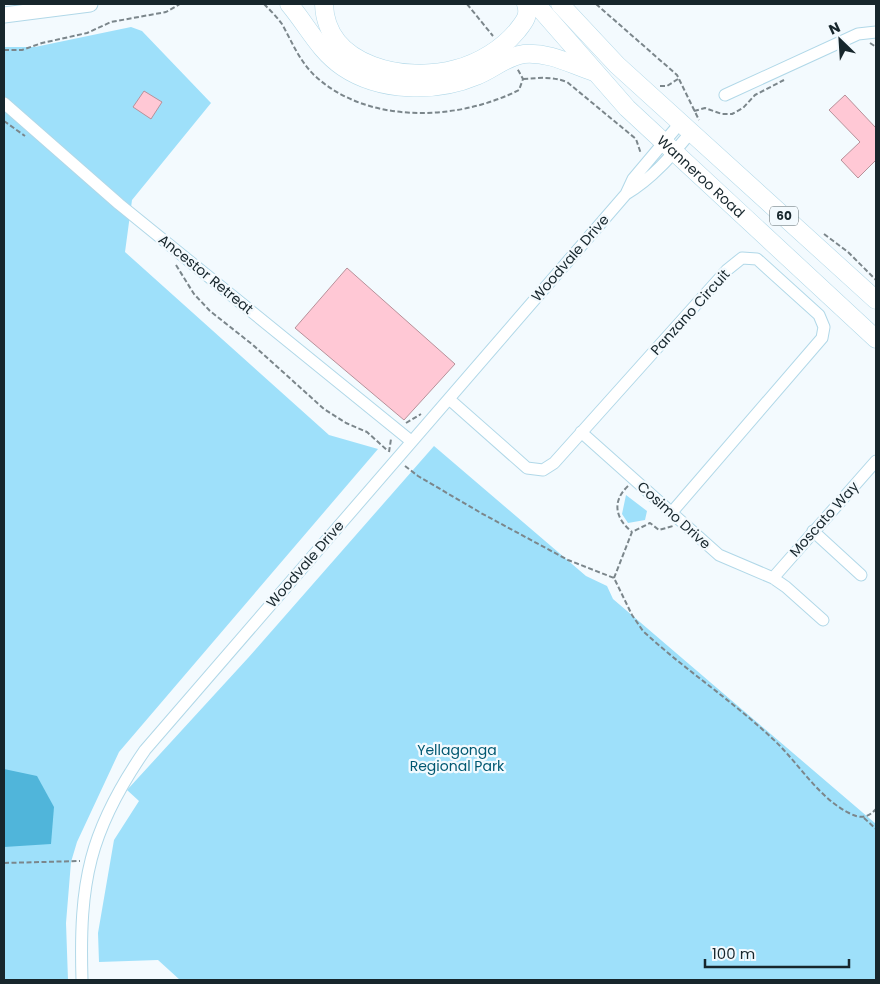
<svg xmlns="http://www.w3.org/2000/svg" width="880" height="984" viewBox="0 0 880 984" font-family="Poppins,sans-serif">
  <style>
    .green { fill: #9ee0fa }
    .water { fill: #50b5da }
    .building { fill: #ffc8d5; stroke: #b7919a }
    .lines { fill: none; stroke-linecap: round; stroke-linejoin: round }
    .minor-casing { stroke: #b1d8e8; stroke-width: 13 }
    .major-casing { stroke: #b1d8e8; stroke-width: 17 }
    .highway-casing { stroke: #b1d8e8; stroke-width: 19 }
    .path { stroke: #7b868b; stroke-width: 2; stroke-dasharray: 5 2.5; stroke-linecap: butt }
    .minor { stroke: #fff; stroke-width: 11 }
    .major { stroke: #fff; stroke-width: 15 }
    .highway { stroke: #fff; stroke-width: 18 }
    .labels { text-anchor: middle; stroke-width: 4.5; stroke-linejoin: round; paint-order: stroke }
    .shield { fill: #f3fafe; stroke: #59666b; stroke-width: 1 }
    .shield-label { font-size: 12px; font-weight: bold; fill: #17262c }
    .street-label { font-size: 14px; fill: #17262c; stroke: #f3fafe }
    .park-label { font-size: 14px; fill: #005871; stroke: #f3fafe }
  </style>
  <rect width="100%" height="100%" fill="#f3fafe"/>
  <path class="green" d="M131 27 142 31 211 103 132 200 125 252 329 435 378 449 119 752 77 842 71 862 66 923 68 980H4V47H35Z
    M434 446 586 576 607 586 613 599 876 824V980H180L158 960 99 962 98 933 114 840 139 801 127 790 248 658Z
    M626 495 647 511 645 520 628 523 622 514Z"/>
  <path class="water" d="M4 769 37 776 54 807 51 844 4 847Z"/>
  <path class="building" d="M144 91 162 102 151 119 133 107Z
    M845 95 876 128V160L858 178 841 160 860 142 829 110Z
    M347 268 455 364 404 420 295 328Z"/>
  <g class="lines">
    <defs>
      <path id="minor" d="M725 95 858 34 876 32
        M4 103 119 204 411 441
        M626 194C652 179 672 155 691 132
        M449 399 527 468 543 470 554 463 727 270 742 258 757 259 819 315 824 327 822 338 672 512
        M581 432 719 555 773 578 786 587 823 620
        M813 531 861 575
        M773 578 876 461
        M82 980C79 882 89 831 145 750L626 194 633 179 681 122"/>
      <path id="major" d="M4 15 90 4"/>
      <g id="highway">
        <path d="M289 4C307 25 319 51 343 67 380 92 436 93 476 76 492 70 507 56 524 54 550 52 570 64 594 72"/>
        <path d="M324 4C326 67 406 83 456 69 479 63 502 49 517 31 524 22 530 16 526 4"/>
        <path id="s1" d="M536 4 627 108 876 339"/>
        <path d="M560 4 617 65 876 300"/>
      </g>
    </defs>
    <use href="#minor" class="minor-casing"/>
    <use href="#major" class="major-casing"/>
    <use href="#highway" class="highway-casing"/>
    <path class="path" d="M264 4C270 10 277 17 282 24 292 42 299 60 314 75 367 125 458 121 519 90L523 79 517 68
      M467 4 493 36
      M596 4 677 75 699 120
      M870 43 876 47
      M4 50H22L42 43 87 33 111 22 166 12 180 4
      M523 79C540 78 551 76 567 82L636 139 641 154
      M660 86H667L678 79
      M694 111 705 108 722 114H732L743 108 755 95 784 80
      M4 121 25 136
      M824 234 848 252 876 280
      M176 265 194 294 210 311 253 345 324 409 346 423 367 432 388 451
      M406 423 421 414
      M389 452 391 439
      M405 466 418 476 481 513 568 560 614 578 632 615 643 631C685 670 733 701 775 741 799 764 819 798 849 813 860 819 868 818 876 809
      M628 486C611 502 616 519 632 532
      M614 578 632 532 650 523 659 530 673 526
      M864 818 876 829
      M4 863 80 861"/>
    <use href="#minor" class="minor"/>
    <use href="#major" class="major"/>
    <use href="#highway" class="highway"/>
  </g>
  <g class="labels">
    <rect class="shield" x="770" y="206.5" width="28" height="19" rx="4"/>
    <g class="shield-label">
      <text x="784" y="220">60</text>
    </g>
    <g class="street-label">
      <text dy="5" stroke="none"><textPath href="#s1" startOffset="239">Wanneroo Road</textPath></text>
      <text transform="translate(570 258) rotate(-49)" y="5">Woodvale Drive</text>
      <text transform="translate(206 274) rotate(39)" y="5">Ancestor Retreat</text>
      <text transform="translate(690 312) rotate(-48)" y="5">Panzano Circuit</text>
      <text transform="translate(674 515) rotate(42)" y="5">Cosimo Drive</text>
      <text transform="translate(824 519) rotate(-48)" y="5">Moscato Way</text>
      <text transform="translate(305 564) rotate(-49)" y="5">Woodvale Drive</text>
    </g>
    <g class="park-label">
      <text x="457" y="755">Yellagonga<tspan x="457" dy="16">Regional Park</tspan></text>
    </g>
  </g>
  <rect width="880" height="984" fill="none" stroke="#17262c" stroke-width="10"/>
  <g transform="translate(840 40) rotate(335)" stroke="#f3fafe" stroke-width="4" paint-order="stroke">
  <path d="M0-4L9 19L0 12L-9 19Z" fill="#17262c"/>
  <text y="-8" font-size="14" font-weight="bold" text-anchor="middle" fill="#17262c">N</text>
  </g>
  <path d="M705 959v8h144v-8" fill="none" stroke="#17262c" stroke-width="2.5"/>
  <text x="712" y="959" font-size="15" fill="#17262c" stroke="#f3fafe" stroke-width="4" paint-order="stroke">100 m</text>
</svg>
